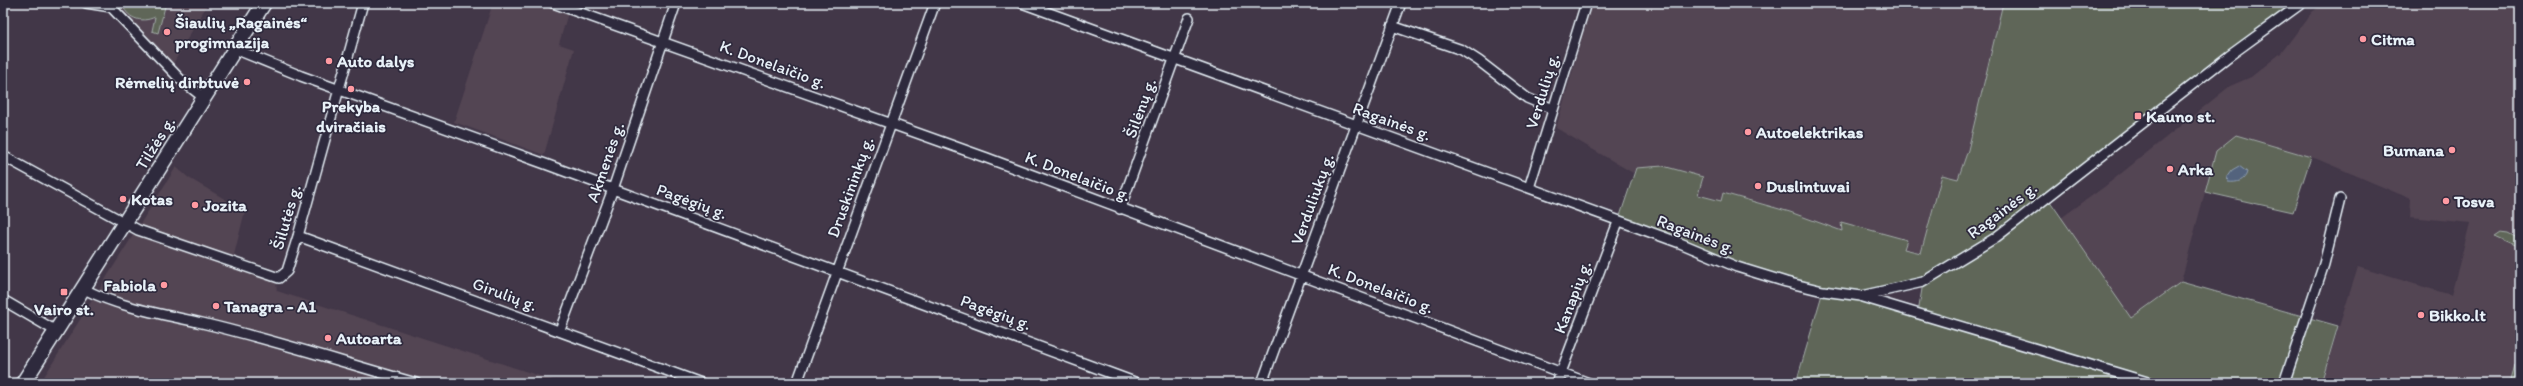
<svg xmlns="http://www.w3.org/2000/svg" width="2523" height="386" viewBox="0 0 2523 386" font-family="Itim,sans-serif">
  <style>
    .built { fill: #524452 }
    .green { fill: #5e6659; stroke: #a3aca8; fill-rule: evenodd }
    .water { fill: #52647d; stroke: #8e9cae }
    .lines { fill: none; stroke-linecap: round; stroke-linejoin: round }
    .minor-casing { stroke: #e8f1f8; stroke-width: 12 }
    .highway-casing { stroke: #e8f1f8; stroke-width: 17 }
    .minor { stroke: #2f2a3d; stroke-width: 9 }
    .highway { stroke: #2f2a3d; stroke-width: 14 }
    .poi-dot { fill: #ff9aa2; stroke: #2f2a3d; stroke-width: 1.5 }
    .labels { text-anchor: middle; stroke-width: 3.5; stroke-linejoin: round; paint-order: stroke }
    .poi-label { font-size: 17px; font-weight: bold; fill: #e8f1f8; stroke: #2f2a3d; text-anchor: start }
    .street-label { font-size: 17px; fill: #e8f1f8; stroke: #2f2a3d }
  </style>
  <rect width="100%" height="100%" fill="#423748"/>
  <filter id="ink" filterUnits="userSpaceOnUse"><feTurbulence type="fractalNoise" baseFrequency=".025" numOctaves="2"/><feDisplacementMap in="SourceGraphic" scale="8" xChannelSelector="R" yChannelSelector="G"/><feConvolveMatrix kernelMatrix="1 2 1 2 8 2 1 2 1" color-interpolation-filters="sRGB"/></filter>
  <g filter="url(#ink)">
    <path class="built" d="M115 3H208L173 64Z
      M493 3H535L568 13 559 44 574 49 544 155 454 122Z
      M1592 3H1815L1839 10 1842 3 2003 4 1968 150 1958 179 1942 175 1921 253 1904 249 1906 240 1841 223 1842 231 1790 212 1724 193 1721 201 1698 194 1703 177 1636 168 1633 173 1556 128Z
      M2324 3H2520V383H2321L2358 267 2451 295 2470 223 2410 217 2411 199 2317 159 2236 135 2216 151 2181 282 2131 319 2061 218 2104 187 2230 86 2251 77 2281 53 2312 12Z
      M176 167 189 178 245 211 233 259 275 272 277 291 562 383H40Z"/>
    <path class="green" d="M122 3H166L158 33 152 31 155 17C141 24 126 18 122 3Z
      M2003 3H2302L2047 197 2131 318 2181 282 2338 326 2321 383H1796L1823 291 1786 282 1618 222 1636 168 1663 166 1703 177 1698 195 1721 201 1723 193 1790 212 1842 231 1841 222 1907 240 1904 249 1921 253 1942 175 1958 179 1968 150ZM1923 283 1918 313 1862 296Z
      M2236 135 2311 157 2293 212 2205 192 2216 151Z
      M2501 232 2509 233 2520 239V247L2495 236Z
      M2515 365 2520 366V383H2510Z"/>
    <path class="water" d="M2239 166 2247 172C2245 181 2237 183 2228 182L2227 177 2232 170Z"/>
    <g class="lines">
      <defs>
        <path id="minor" d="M86 3 111 7 180 79 204 98
          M553 3 987 158 1589 383
          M1022 3 1680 243 1737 267 1786 282 1823 291 1861 296 1923 282 1995 238 2229 56 2302 3
          M1392 26 1462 50 1479 61 1527 98 1553 109
          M235 49 301 76 548 165 1137 383
          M3 156 138 230 279 278 287 271 298 236 363 3
          M1529 188 1586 3
          M1120 209 1189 18
          M298 236 701 383
          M84 289C121 308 162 314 202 323 274 340 345 363 416 383
          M1862 297 2151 383
          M3 300 56 331
          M560 330 613 189 676 3
          M797 383 935 3
          M1262 383 1401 3
          M1557 383 1618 222
          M2284 383 2324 264 2340 199"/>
        <path id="highway" d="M23 383 264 3"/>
      </defs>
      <use href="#minor" class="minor-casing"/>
      <use href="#highway" class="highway-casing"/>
      <use href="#minor" class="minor"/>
      <use href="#highway" class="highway"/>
    </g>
  </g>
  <g class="poi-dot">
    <circle cx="167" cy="32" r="4"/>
    <circle cx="2363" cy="39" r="4"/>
    <circle cx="329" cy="61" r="4"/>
    <circle cx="247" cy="82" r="4"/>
    <circle cx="351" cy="89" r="4"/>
    <rect x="2134" y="112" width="8" height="8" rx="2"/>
    <circle cx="1748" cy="132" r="4"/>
    <circle cx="2452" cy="150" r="4"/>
    <circle cx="2170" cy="169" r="4"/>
    <circle cx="1758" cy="186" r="4"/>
    <circle cx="123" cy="199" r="4"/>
    <circle cx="2446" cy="201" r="4"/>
    <circle cx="195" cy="205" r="4"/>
    <circle cx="164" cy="285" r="4"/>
    <rect x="60" y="288" width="8" height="8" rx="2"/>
    <circle cx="216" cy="306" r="4"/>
    <circle cx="2421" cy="315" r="4"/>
    <circle cx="328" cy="338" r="4"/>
  </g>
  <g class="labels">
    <g class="poi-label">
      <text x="175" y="28">Šiaulių „Ragainės“<tspan x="175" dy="20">progimnazija</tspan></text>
      <text x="2371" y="45">Citma</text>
      <text x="337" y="67">Auto dalys</text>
      <text x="239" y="88" text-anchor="end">Rėmelių dirbtuvė</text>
      <text x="351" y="112" text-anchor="middle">Prekyba<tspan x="351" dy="20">dviračiais</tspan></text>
      <text x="2146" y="122">Kauno st.</text>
      <text x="1756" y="138">Autoelektrikas</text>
      <text x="2444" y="156" text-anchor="end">Bumana</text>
      <text x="2178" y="175">Arka</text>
      <text x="1766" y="192">Duslintuvai</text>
      <text x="131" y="205">Kotas</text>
      <text x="2454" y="207">Tosva</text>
      <text x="203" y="211">Jozita</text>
      <text x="156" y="291" text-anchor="end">Fabiola</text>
      <text x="224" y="312">Tanagra - A1</text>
      <text x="64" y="315" text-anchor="middle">Vairo st.</text>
      <text x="2429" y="321">Bikko.lt</text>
      <text x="336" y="344">Autoarta</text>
    </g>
    <g class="street-label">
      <text transform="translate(773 64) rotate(20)" y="6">K. Donelaičio g.</text>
      <text transform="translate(1542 91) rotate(-73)" y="6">Verdulių g.</text>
      <text transform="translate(1140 108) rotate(-70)" y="6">Šilėnų g.</text>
      <text transform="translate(1392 121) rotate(20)" y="6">Ragainės g.</text>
      <text transform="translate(155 143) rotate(-58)" y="6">Tilžės g.</text>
      <text transform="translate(605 162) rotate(-71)" y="6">Akmenės g.</text>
      <text transform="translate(1078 176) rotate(21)" y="6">K. Donelaičio g.</text>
      <text transform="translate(850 187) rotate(-70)" y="6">Druskininkų g.</text>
      <text transform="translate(1312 199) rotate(-70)" y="6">Verduliukų g.</text>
      <text transform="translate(692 201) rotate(20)" y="6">Pagėgių g.</text>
      <text transform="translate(2002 210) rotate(-37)" y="6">Ragainės g.</text>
      <text transform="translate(286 217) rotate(-74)" y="6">Šilutės g.</text>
      <text transform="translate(1696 234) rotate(21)" y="6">Ragainės g.</text>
      <text transform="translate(1381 288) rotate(21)" y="6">K. Donelaičio g.</text>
      <text transform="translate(505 294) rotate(20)" y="6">Girulių g.</text>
      <text transform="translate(1572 297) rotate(-69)" y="6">Kanapių g.</text>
      <text transform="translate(996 312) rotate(20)" y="6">Pagėgių g.</text>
    </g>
  </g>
  <rect width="2523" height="386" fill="none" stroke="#2f2a3d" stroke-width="16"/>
  <rect x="8" y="8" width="2507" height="370" fill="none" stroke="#e8f1f8" stroke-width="1.5" filter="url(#ink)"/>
</svg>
